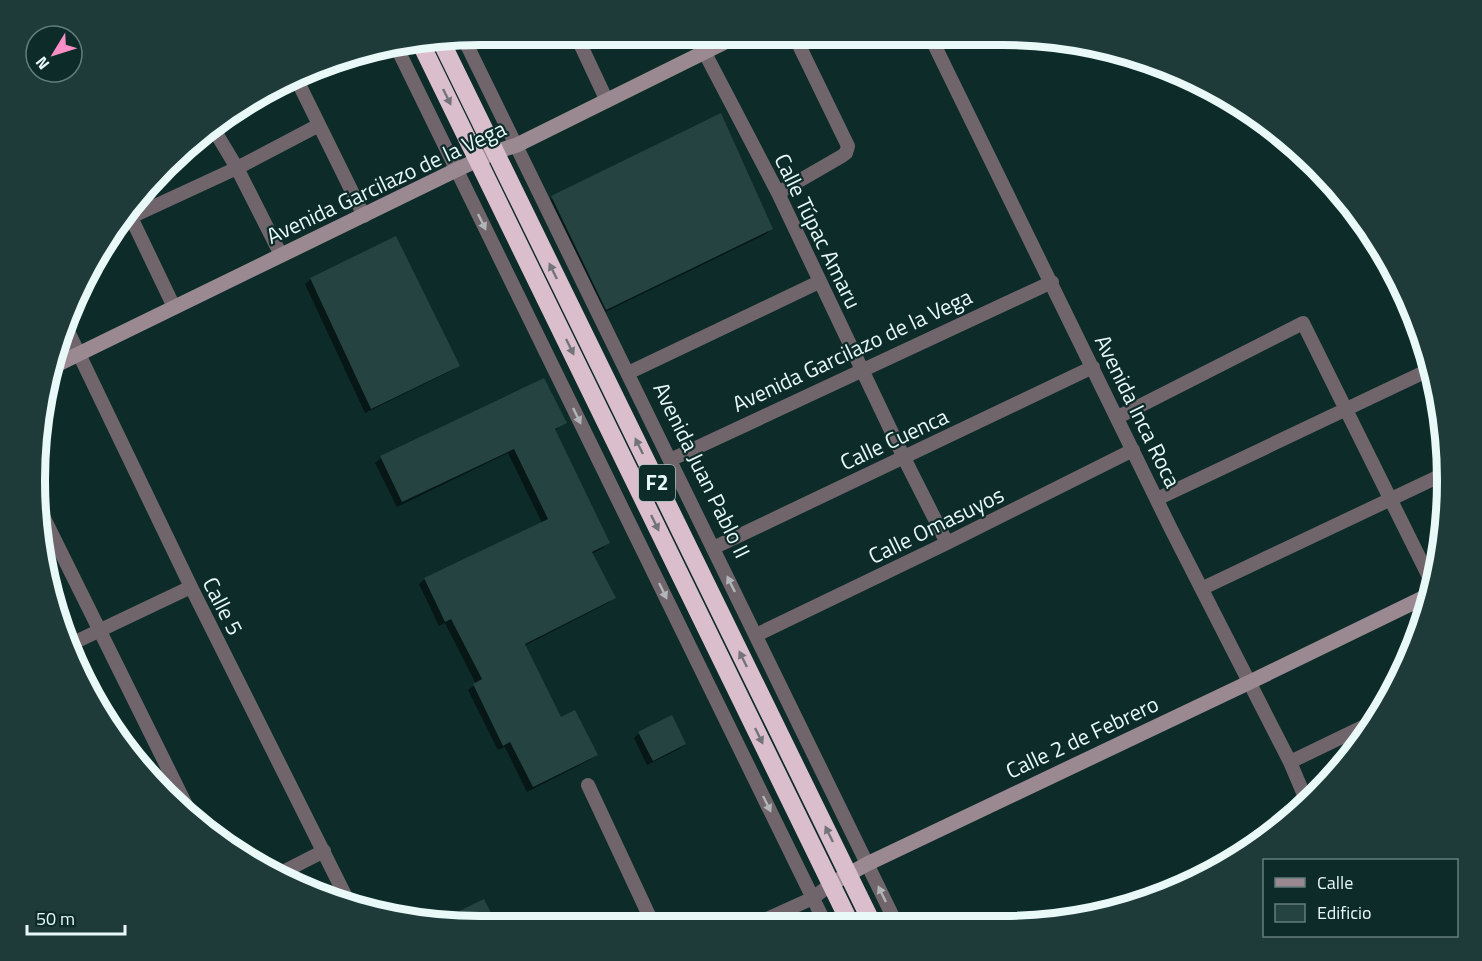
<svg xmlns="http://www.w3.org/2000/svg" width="1482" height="961" viewBox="0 0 1482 961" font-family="'Titillium Web',sans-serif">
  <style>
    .shadow { fill: #0007 }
    .building { fill: #244341 }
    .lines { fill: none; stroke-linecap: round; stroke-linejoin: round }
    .street { stroke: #70656a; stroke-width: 14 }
    .secondary { stroke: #9b8991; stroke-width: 15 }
    .highway { stroke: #dabecb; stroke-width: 18 }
    .oneway { fill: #73747a }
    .oneway2 { fill: #b2b6b8 }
    .labels { text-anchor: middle; stroke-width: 4.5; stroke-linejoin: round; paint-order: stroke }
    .shield { fill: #0c2b29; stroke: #a6bbba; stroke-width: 1.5 }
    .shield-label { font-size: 21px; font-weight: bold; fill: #e8f9f8 }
    .street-label { font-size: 22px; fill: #e8f9f8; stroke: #0c2b29 }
    .rim { fill: none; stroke: #e8f9f8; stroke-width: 8 }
  </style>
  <rect width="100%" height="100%" fill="#0c2b29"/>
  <path class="shadow" d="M552 198 771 229 766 234 601 314 547 203Z
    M311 279 458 365 453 370 365 413 305 284Z
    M565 423 554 431 608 542 603 548 591 554 614 598 608 603 524 646 560 719 596 755 590 760 527 792 505 747 498 750 468 690 476 684 445 623 439 626 419 584 425 579 542 523 508 453 397 507 375 463 381 458Z
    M639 733 685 744 679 749 647 765 634 738Z
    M484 901 494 923H445L449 917Z"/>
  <path class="building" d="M721 113 773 229 606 310 551 196Z
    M396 236 460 366 371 409 310 278Z
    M544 378 567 423 555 429 610 543 592 552 616 598 525 644 561 717 575 710 598 755 533 787 510 742 503 746 473 684 482 679 451 619 445 622 424 578 548 519 514 449 402 502 380 456Z
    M672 715 686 744 653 761 638 732Z
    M484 899 496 923H452L449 916Z"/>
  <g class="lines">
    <path class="street" d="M576 35 607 101
      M696 36 778 193 904 458 947 543
      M463 37 897 925
      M931 38 1171 529 1290 762 1307 802
      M397 48 826 925
      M296 78 364 216
      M213 128 237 168 281 255
      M778 193 842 156 846 153 848 146 795 37
      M127 209 174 307
      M131 217 237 168 319 125
      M65 325 191 587 349 903
      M628 373 819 282
      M1118 417 1303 323 1433 585
      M670 460 1052 282
      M1157 499 1433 368
      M41 512 194 821
      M713 548 1093 367
      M1203 588 1446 473
      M756 635 947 543 1133 450
      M71 644 191 587
      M1290 762 1375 721
      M588 785 653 924
      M279 874 324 851
      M756 924 813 898 831 884"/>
    <path class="secondary" d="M52 367 456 170 495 152 517 145 737 36
      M831 884 867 864 1250 682 1431 594"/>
    <path class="highway" d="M441 41 873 925
      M421 44 851 925"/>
  </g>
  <defs><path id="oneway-solid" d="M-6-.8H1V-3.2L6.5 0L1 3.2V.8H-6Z" transform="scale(1.5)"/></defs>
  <g class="oneway">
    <use href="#oneway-solid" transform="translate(447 97) rotate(64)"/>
    <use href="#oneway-solid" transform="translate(553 271) rotate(-116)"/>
    <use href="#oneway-solid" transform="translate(570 347) rotate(64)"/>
    <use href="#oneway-solid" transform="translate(639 446) rotate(-116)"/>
    <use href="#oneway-solid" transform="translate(655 523) rotate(64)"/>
    <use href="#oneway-solid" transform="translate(743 659) rotate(-116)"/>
    <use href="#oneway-solid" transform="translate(759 736) rotate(64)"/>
    <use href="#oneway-solid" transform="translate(829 834) rotate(-116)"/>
  </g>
  <g class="oneway2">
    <use href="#oneway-solid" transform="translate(482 222) rotate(64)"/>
    <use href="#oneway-solid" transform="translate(577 416) rotate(64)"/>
    <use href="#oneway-solid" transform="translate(731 584) rotate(-116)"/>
    <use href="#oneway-solid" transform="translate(663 591) rotate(64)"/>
    <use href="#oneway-solid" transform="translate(767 804) rotate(64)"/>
    <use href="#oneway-solid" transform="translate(882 894) rotate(-116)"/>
  </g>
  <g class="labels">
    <rect class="shield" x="639" y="465" width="36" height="36" rx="4.5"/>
    <g class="shield-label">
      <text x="657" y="490">F2</text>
    </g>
    <g class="street-label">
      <text transform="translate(386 182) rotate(-25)" y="8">Avenida Garcilazo de la Vega</text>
      <text transform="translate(818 231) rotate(64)" y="8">Calle Túpac Amaru</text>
      <text transform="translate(852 350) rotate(-25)" y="8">Avenida Garcilazo de la Vega</text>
      <text transform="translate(1138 411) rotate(64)" y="8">Avenida Inca Roca</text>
      <text transform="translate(894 439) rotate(-25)" y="8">Calle Cuenca</text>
      <text transform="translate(702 470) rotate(64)" y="8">Avenida Juan Pablo II</text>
      <text transform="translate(936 525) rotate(-26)" y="8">Calle Omasuyos</text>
      <text transform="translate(223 606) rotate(63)" y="8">Calle 5</text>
      <text transform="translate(1082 737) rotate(-25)" y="8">Calle 2 de Febrero</text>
    </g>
  </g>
  <path d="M0 0H1482V961H0ZM480 45H1002A435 435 0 0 1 1437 480V481A435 435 0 0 1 1002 916H480A435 435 0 0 1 45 481V480A435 435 0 0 1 480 45Z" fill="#1e3b3a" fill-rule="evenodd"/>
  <path class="rim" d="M480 45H1002A435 435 0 0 1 1437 480V481A435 435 0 0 1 1002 916H480A435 435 0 0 1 45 481V480A435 435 0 0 1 480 45Z"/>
  <rect x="1263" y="859" width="195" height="78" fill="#0c2b29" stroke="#647d7c" stroke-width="1.5"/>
  <rect x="1275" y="878" width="30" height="9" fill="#9b8991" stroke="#647d7c" stroke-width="1.5"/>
  <text x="1317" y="889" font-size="18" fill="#e8f9f8">Calle</text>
  <rect x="1275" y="904" width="30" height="18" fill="#244341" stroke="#647d7c" stroke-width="1.5"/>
  <text x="1317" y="919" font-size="18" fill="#e8f9f8">Edificio</text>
  <g transform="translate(54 54) rotate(232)"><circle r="28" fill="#0c2b29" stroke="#647d7c" stroke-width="1.5"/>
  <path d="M0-4.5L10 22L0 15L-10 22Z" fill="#fa8fc7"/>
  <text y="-9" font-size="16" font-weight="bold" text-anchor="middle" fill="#e8f9f8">N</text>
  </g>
  <path d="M27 925v9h98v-9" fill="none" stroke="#e8f9f8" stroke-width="3"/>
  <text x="36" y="925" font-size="18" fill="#e8f9f8" stroke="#0c2b29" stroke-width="4.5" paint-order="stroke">50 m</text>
</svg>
